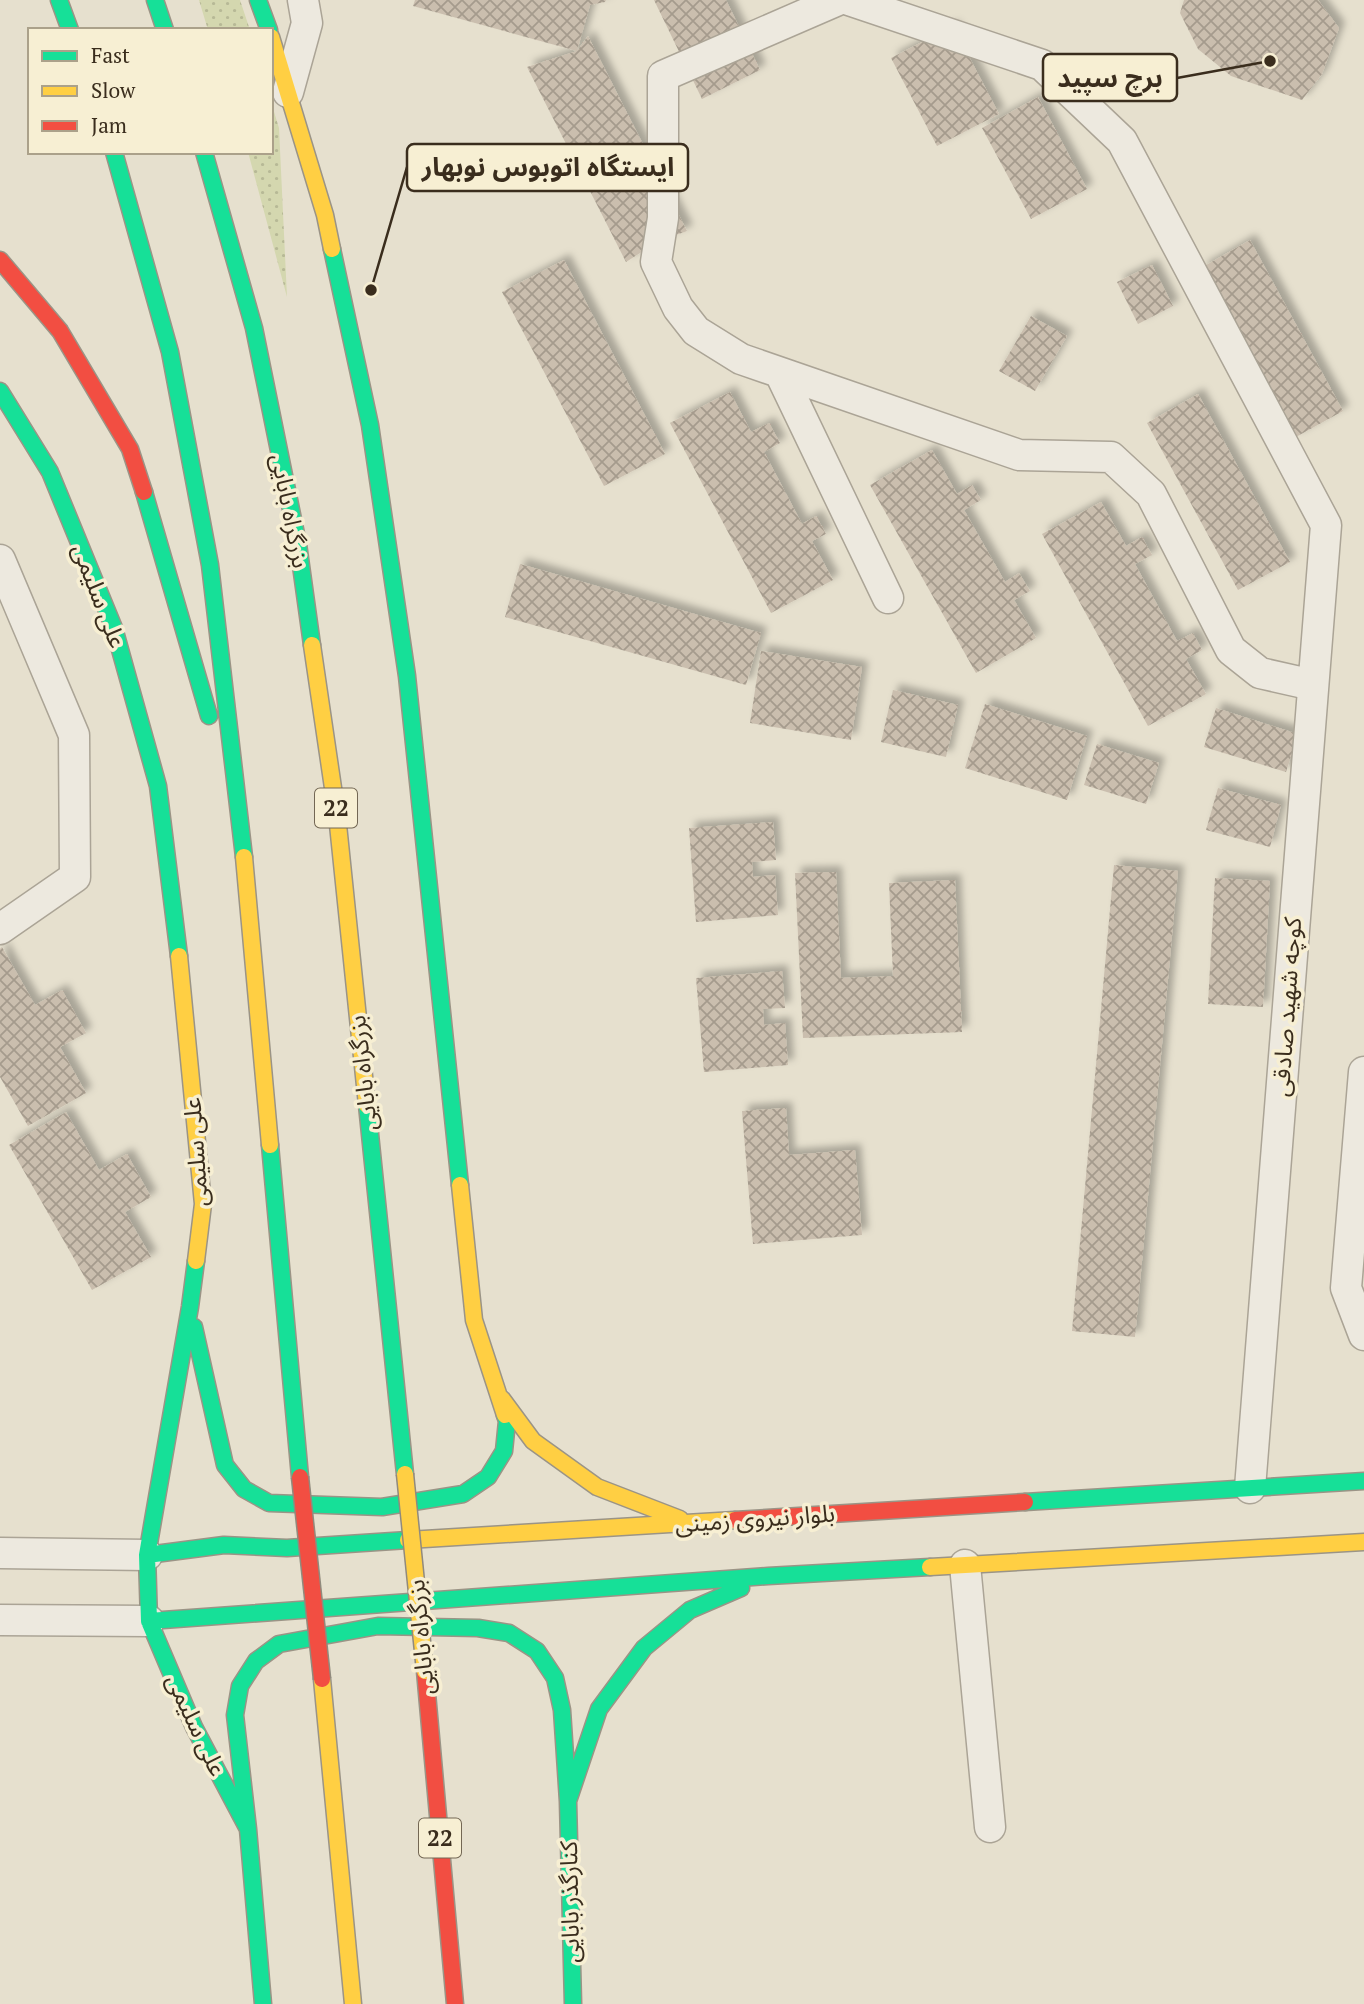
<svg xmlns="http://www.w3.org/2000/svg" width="1364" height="2004" viewBox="0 0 1364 2004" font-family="'PT Serif','Noto Sans Arabic',serif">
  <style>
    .park { fill: url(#park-dots) }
    .building { fill: url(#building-cross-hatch); filter: url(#shadow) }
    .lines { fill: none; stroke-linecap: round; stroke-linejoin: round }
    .street-casing { stroke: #aba496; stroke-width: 33 }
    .fast-casing { stroke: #9b9486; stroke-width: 19 }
    .slow-casing { stroke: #9b9486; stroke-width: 19 }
    .jam-casing { stroke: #9b9486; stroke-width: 19 }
    .street { stroke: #ede9df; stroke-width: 30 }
    .fast { stroke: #16e098; stroke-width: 16 }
    .slow { stroke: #ffcf43; stroke-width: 16 }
    .jam { stroke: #f24e42; stroke-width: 16 }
    .slow-bridge-casing { stroke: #918a7d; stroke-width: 19; stroke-linecap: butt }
    .jam-bridge-casing { stroke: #918a7d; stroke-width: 19; stroke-linecap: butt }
    .slow-bridge { stroke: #ffcf43; stroke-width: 16 }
    .jam-bridge { stroke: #f24e42; stroke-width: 16 }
    .labels { text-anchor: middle; stroke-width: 7; stroke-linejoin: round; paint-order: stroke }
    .shield { fill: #f7efd3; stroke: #736754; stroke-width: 2 }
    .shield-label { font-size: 23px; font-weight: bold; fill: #3a2d1d }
    .street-label { font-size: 24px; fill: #3a2d1d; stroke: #f7efd3 }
    .leader { fill: none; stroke: #3a2d1d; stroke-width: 2.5 }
    .callout-dot { fill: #3a2d1d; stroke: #f7efd3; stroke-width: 2.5 }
    .callout { fill: #f7efd3; stroke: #3a2d1d; stroke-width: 2.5 }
    .callout-label { font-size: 26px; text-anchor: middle; font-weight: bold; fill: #3a2d1d }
  </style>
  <defs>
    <pattern id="park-dots" width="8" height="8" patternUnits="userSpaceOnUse" patternTransform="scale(1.75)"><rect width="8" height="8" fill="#d4d7af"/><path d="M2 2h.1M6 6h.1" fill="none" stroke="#b7b996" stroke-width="1.8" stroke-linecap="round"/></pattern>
    <pattern id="building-cross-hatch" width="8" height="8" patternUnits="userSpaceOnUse" patternTransform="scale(1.75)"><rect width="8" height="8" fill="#cabeae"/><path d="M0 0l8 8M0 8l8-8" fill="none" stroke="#a59b8d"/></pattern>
    <filter id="shadow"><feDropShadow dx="6" dy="-6" stdDeviation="3.5" flood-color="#0004"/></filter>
  </defs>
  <rect width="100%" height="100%" fill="#e6e0ce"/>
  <path class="park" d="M199 0H240L250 30H208Z
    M271 102 279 128 287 297 248 152H271Z"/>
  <path class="building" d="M415 0H606L605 2 590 5 577 51 413 6Z
    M654 0H726L760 70 702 99Z
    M1184 0H1318L1339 28 1322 74 1302 100 1231 76 1198 49 1180 13Z
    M953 26 999 114 937 146 891 58Z
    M588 36 687 231 657 242 626 262 527 67 577 51Z
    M1038 97 1087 189 1031 219 982 128Z
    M1250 240 1343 411 1294 438 1201 268Z
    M564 260 665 454 604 486 502 292Z
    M1152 265 1173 306 1138 324 1117 282Z
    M1031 316 1067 336 1035 391 999 371Z
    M730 392 751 432 769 423 780 443 764 452 802 524 816 516 826 534 812 541 833 580 771 613 670 423Z
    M1198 394 1290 562 1238 590 1147 423Z
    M932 450 957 494 972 485 981 500 964 510 1005 582 1019 573 1030 591 1014 600 1036 638 976 673 870 485Z
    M1101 502 1126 546 1142 537 1152 555 1135 564 1177 641 1193 633 1202 650 1186 659 1206 694 1148 726 1042 534Z
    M520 564 761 633 746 685 505 617Z
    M761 651 862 667 851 740 750 723Z
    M893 690 958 705 946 757 881 742Z
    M985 704 1087 736 1067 800 965 768Z
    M1216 708 1298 734 1286 772 1204 747Z
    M1097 744 1159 763 1146 804 1084 785Z
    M1218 788 1281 805 1270 847 1206 830Z
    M773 822 776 860 752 862 753 877 775 875 778 915 696 922 689 828Z
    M1114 865 1178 871 1135 1337 1072 1331Z
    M836 872 841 978 893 976 889 883 955 880 962 1032 803 1038 795 873Z
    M1215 878 1270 881 1263 1007 1208 1004Z
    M2 947 35 1005 62 990 86 1033 60 1047 86 1093 28 1126 0 1077V949Z
    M782 971 785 1008 763 1009 764 1025 785 1023 788 1065 704 1072 696 978Z
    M786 1108 789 1155 855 1150 862 1235 753 1244 742 1111Z
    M66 1112 99 1170 127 1154 151 1197 125 1212 151 1257 92 1290 9 1145Z"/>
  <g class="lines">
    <defs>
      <path id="street" d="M838 0 663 76V218L656 262 678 308 696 331 741 359 1019 455 1111 457 1151 494 1231 650 1260 673 1313 685
        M849 0 1042 65 1122 141 1326 525 1250 1488
        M288 92 307 23 303 0
        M780 373 888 598
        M0 560 74 735 75 877 0 929
        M1364 1072 1346 1288 1364 1335
        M0 1553 147 1555
        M965 1565 990 1827
        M0 1620 149 1621"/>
      <path id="fast" d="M59 0 70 30
        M155 0 165 30
        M258 0 269 30
        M114 152 170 352 210 565 244 857
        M204 152 254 328 298 544 312 645
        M332 249 370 425 407 676 460 1185
        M0 391 50 472 114 628 158 786 179 956
        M144 492 209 716
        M367 1105 405 1474
        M270 1145 300 1477
        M196 1261 190 1307 147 1555 224 1545 287 1548 408 1540
        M194 1327 225 1465 244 1489 269 1503 382 1507 463 1494 488 1477 504 1451 507 1421 505 1415
        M1025 1502 1364 1481
        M147 1555 149 1621 194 1727 248 1829 263 2004
        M149 1621 768 1576 930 1567
        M568 1801 599 1709 644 1648 690 1610 741 1588
        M248 1829 235 1715 240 1686 256 1661 279 1644 378 1626 478 1628 509 1633 537 1651 555 1678 562 1710 568 1801 573 2004"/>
      <path id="slow" d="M271 37 325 215 332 249
        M312 645 337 815 367 1105
        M244 857 270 1145
        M179 956 203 1204 196 1261
        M460 1185 474 1320 505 1415
        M502 1399 533 1441 597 1487 680 1519
        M408 1540 735 1520
        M930 1567 1364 1542
        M322 1679 353 2004"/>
      <path id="jam" d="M0 260 60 331 130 449 144 492
        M735 1520 1025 1502
        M425 1671 455 2004"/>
    </defs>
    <use href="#street" class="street-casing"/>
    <use href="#fast" class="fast-casing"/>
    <use href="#slow" class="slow-casing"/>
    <use href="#jam" class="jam-casing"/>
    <use href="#street" class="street"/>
    <use href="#fast" class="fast"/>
    <use href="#slow" class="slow"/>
    <use href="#jam" class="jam"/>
    <defs>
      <path id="slow-bridge" d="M405 1474 425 1671"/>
      <path id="jam-bridge" d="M300 1477 322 1679"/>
    </defs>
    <use href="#slow-bridge" class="slow-bridge-casing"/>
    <use href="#jam-bridge" class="jam-bridge-casing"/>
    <use href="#slow-bridge" class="slow-bridge"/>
    <use href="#jam-bridge" class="jam-bridge"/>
  </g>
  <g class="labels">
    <g class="shield">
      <rect x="315" y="788.5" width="42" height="39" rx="5"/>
      <rect x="419" y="1818.5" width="42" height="39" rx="5"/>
    </g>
    <g class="shield-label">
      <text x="336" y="816">22</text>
      <text x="440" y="1846">22</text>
    </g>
    <g class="street-label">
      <text transform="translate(290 511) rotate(79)" y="8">بزرگراه بابایی</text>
      <text transform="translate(99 596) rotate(69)" y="8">علی سلیمی</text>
      <text transform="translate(1287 1007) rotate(-86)" y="8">کوچه شهید صادقی</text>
      <text transform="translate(363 1073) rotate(-96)" y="8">بزرگراه بابایی</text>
      <text transform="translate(196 1152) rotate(-94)" y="8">علی سلیمی</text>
      <text transform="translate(755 1519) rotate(-4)" y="8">بلوار نیروی زمینی</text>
      <text transform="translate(421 1637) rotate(-95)" y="8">بزرگراه بابایی</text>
      <text transform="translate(196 1725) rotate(65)" y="8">علی سلیمی</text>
      <text transform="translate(570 1902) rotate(-91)" y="8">کنارگذر بابایی</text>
    </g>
  </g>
  <path class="leader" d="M1270 61L1177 78M371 290L407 167"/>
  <g class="callout-dot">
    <circle cx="1270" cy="61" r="7"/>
    <circle cx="371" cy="290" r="7"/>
  </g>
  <g class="callout">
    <rect x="1043" y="54" width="134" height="47" rx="7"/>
    <rect x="407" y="144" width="281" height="47" rx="7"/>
  </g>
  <g class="callout-label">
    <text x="1110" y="87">برچ سپید</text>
    <text x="548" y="176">ایستگاه اتوبوس نوبهار</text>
  </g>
  <rect x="28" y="28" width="245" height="126" fill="#f7efd3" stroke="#aba18a" stroke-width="2"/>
  <rect x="42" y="51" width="35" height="10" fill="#16e098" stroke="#aba18a" stroke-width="2"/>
  <text x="91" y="63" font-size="21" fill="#3a2d1d">Fast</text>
  <rect x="42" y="86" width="35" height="10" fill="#ffcf43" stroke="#aba18a" stroke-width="2"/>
  <text x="91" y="98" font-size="21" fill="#3a2d1d">Slow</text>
  <rect x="42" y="121" width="35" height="10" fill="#f24e42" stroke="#aba18a" stroke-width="2"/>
  <text x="91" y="133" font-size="21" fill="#3a2d1d">Jam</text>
</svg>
